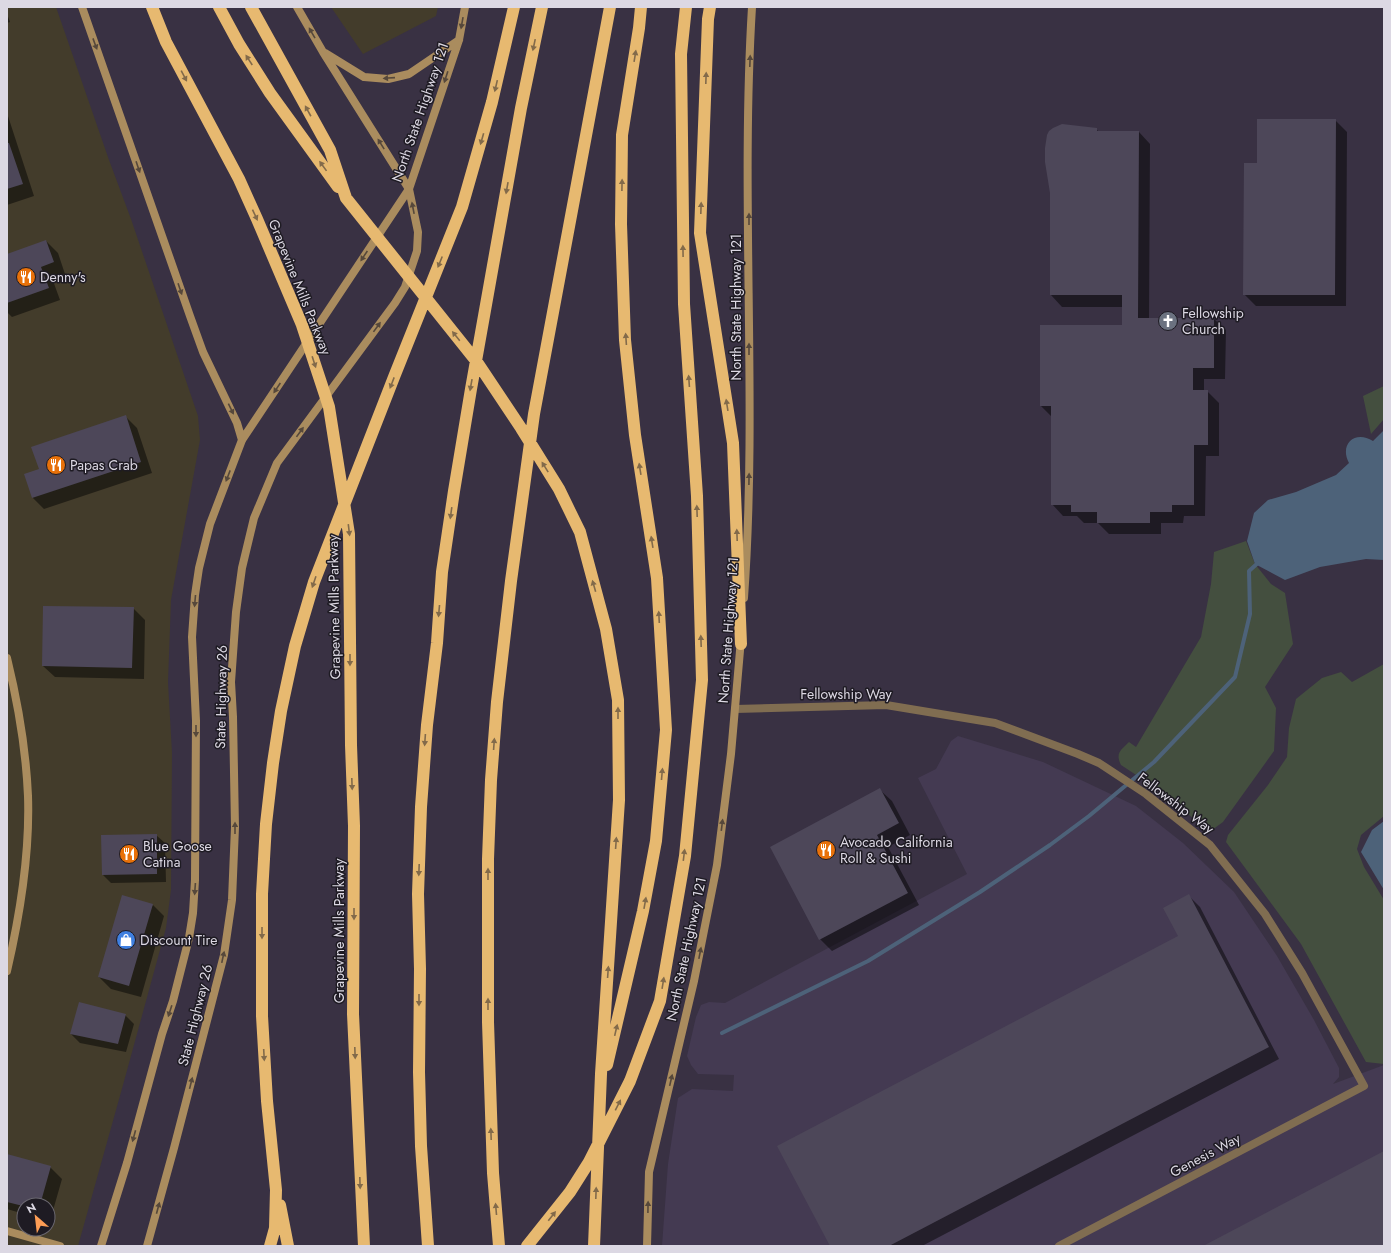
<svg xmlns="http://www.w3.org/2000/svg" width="1391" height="1253" viewBox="0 0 1391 1253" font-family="Jost,sans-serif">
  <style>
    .commercial { fill: #433c2b; fill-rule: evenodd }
    .built { fill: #443a52 }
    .green { fill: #444f3f }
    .water { fill: #4d6279 }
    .shadow { fill: #0007 }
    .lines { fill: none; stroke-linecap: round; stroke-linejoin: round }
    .stream { stroke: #4d6279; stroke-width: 4 }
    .building { fill: #4d4759 }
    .street { stroke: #806d51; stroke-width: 8 }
    .secondary { stroke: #aa8c5e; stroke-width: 8 }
    .highway { stroke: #e7b970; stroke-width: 12 }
    .oneway { fill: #56483b }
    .oneway2 { fill: #826a4a }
    .labels { text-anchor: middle; stroke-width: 3; stroke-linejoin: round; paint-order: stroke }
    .street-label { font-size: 14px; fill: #dcd8e3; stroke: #1e1b23 }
    .poi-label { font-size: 14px; fill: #dcd8e3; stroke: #1e1b23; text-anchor: start }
  </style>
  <rect width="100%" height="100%" fill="#393143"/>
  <path class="commercial" d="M7 7H56L109 160 131 219 198 416 200 440 171 600 168 682 172 753 171 890 166 928 123 1085 78 1246H7ZM24 1205H48V1229H24Z
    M331 7H438L436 16 363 54Z"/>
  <path class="built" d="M958 736 1043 762 1136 806 1183 843 1234 892 1277 956 1314 1020 1339 1068V1077L1333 1084 1384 1065V1246H662L668 1164 678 1098 692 1089 733 1091 734 1075 698 1074 691 1065 687 1056 696 1017 701 1005 709 1002 725 1003 967 874 918 778 936 769 951 741Z"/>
  <path class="green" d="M1384 386V419L1371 434 1363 396Z
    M1246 541 1255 564 1271 584 1285 593 1293 644 1265 687 1276 708 1274 751 1223 822 1212 830 1205 829 1168 796 1121 765C1115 753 1121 750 1129 742L1136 747 1201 637 1211 584 1214 552Z
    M1384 664V816L1361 835 1357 849 1364 867 1384 900V1064L1366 1062 1301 944 1226 842 1228 835 1268 785 1287 757 1289 728 1296 699 1322 678 1341 672 1352 682Z"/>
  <path class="water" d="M1384 430V560L1366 559 1320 567 1285 580 1255 564 1247 541 1254 513 1268 500 1296 492 1336 475 1349 463C1339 444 1355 430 1373 441Z
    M1384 821V890L1361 852 1372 830Z"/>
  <path class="shadow" d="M7 14 10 22 7 23Z
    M7 113 34 196 7 205Z
    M1335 120 1347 132 1346 306H1256L1244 294 1258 164Z
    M1096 129 1099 132H1139L1150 144 1149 319H1214L1226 330 1225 379H1204V391H1207L1219 403V456H1206L1205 516H1184L1183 523H1161V534H1109L1098 523H1084L1077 516H1063L1052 504V417L1041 406 1123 326V307H1062L1051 295Z
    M46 241 58 253 65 274 52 278 60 300 12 317 7 312V255Z
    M126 417 137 428 152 473 44 509 32 497 40 470Z
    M133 608 145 620 144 679 55 677 43 666Z
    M880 790 892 801 910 835 888 847 919 905 832 951 820 939Z
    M156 835 165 843 166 882 111 883 103 875Z
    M1188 895 1200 907 1279 1059 922 1246H831L1179 936Z
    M153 905 164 916 141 997 111 989 99 977Z
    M125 1015 134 1024 126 1052 80 1043 71 1034Z
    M7 1155 50 1167 62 1179 50 1221H48V1205H24V1214L7 1209Z"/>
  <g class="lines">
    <path class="stream" d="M722 1033 868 961 980 892 1050 845 1089 816 1154 762 1235 677 1250 614 1249 571 1259 562"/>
  </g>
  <path class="building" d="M1257 119H1336L1335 295H1243L1244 163H1257Z
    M1062 124 1097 128V131H1139L1138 318H1214V368H1193V390H1208V445H1194V505H1172V512H1150V523H1097V512H1071V505H1051V406H1040V325H1122V295H1050V193L1045 162V148L1047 135 1049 131 1053 128Z
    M7 143H9L23 184 7 189Z
    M46 240 54 262 41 267 49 288 7 303V254Z
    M126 415 141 462 32 498 24 474 39 469 31 447Z
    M43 606 134 607 132 668 42 666Z
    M880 788 899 823 877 835 908 893 819 940 770 847Z
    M157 834V874L102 875 101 835Z
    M1189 894 1269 1047 889 1246H830L777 1146 1178 936 1163 908Z
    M122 895 153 904 129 986 98 977Z
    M79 1002 126 1014 118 1044 70 1034Z
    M1384 1151V1246H1203Z
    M7 1154 51 1166 40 1205H19L7 1202Z"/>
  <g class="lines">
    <path class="street" d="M735 709 886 705 995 723 1078 754 1099 763 1146 794 1210 845 1265 914 1302 973 1364 1086 1059 1246"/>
    <path class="secondary" d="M82 7 190 316 203 352 237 423 242 440
      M325 53 364 77 388 79 409 74 459 40
      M744 598C758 401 740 204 752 7
      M7 658C18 703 26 750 28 796 30 855 20 915 7 971
      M7 1231 60 1246
      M101 1246 127 1163 162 1034 173 1001 189 938 193 913 195 880 196 721 192 637 195 595 199 568 210 524 242 440 409 189 459 40 465 7
      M147 1246 174 1148 224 955 232 900 235 827 233 717 231 682 236 612 242 568 254 518 277 463 395 303 405 287 417 251 418 232 409 189 323 52 297 7
      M647 1246 649 1172 694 981 717 865 731 754 741 639"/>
    <path class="highway" d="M152 7 166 42 239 179 257 219 302 325 329 407 349 534 351 745 354 826 353 1014 364 1246
      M219 7 239 44 270 93 338 187
      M251 7 330 150 346 198 477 362 521 428 559 489 580 532 606 629 618 700 619 800 601 1074 594 1246
      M710 7 708 19 700 233 733 443 741 644
      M607 1065 643 911 656 841 666 730 657 578 635 435 625 340 621 224 622 135 639 28 641 7
      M280 1205 288 1246
      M270 1246 275 1228 276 1190 267 1101 262 1016V894L266 824 273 763 281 711 295 646 314 582 394 377 462 207 492 102 514 7
      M428 1246 421 1146 419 1072 420 969 418 894 421 807 427 725 437 643 442 572 454 491 471 389 521 108 542 7
      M499 1246 493 1173 488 1022V859L491 780 497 702 511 581 534 414 610 7
      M527 1246 570 1192 589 1162 630 1081 660 1001 685 856 702 680 697 496 684 304 681 54 686 7"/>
  </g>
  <defs><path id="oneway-solid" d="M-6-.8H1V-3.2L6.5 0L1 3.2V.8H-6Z"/></defs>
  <g class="oneway">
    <use href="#oneway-solid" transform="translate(462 23) rotate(100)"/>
    <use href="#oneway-solid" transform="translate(312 33) rotate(-120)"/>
    <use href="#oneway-solid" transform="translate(95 44) rotate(70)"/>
    <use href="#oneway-solid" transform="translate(750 61) rotate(-88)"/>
    <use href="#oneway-solid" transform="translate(446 77) rotate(108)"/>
    <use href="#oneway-solid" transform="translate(389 78) rotate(176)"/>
    <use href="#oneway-solid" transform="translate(381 144) rotate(-122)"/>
    <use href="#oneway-solid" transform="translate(138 167) rotate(71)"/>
    <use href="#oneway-solid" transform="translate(413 208) rotate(-101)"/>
    <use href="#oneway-solid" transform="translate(749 219) rotate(-90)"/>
    <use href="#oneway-solid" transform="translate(364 256) rotate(124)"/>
    <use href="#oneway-solid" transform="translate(180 289) rotate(71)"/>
    <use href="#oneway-solid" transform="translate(377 327) rotate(-54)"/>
    <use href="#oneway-solid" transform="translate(749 349) rotate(-90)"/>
    <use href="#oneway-solid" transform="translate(277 388) rotate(124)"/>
    <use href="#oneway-solid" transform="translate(231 409) rotate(64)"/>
    <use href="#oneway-solid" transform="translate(300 432) rotate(-54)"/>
    <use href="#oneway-solid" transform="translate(228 476) rotate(111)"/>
    <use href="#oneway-solid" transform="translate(749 479) rotate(-89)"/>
    <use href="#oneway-solid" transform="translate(195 601) rotate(95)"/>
    <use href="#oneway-solid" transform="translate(196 731) rotate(90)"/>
    <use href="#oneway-solid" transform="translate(722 825) rotate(-83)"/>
    <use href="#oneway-solid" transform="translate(235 828) rotate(-90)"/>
    <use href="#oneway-solid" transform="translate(195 889) rotate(94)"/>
    <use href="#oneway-solid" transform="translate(700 953) rotate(-79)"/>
    <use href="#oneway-solid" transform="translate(223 957) rotate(-78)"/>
    <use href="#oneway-solid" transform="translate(170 1011) rotate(108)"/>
    <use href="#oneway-solid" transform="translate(671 1080) rotate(-77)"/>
    <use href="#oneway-solid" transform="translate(191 1083) rotate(-76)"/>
    <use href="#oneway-solid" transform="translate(134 1136) rotate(105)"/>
    <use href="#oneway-solid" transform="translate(648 1207) rotate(-89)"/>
    <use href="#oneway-solid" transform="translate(158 1208) rotate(-75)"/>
  </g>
  <g class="oneway2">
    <use href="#oneway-solid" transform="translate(534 45) rotate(102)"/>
    <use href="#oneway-solid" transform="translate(635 56) rotate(-81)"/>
    <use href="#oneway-solid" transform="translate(249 60) rotate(-123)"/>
    <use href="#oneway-solid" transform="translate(184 76) rotate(62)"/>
    <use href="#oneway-solid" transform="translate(706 78) rotate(-88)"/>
    <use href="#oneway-solid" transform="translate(496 86) rotate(103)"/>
    <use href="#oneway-solid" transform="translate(308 111) rotate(-119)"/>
    <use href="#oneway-solid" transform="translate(482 139) rotate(106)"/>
    <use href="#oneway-solid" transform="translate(323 166) rotate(-126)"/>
    <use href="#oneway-solid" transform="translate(622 185) rotate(-89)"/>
    <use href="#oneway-solid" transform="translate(507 188) rotate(100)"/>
    <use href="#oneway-solid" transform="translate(701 208) rotate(-88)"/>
    <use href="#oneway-solid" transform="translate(255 215) rotate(65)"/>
    <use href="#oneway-solid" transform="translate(683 251) rotate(-91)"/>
    <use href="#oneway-solid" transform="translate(440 262) rotate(112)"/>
    <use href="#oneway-solid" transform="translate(456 336) rotate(-129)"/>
    <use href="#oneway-solid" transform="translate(626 339) rotate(-94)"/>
    <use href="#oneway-solid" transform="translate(314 362) rotate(72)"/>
    <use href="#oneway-solid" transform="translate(689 381) rotate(-94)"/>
    <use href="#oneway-solid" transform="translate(392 383) rotate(111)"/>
    <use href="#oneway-solid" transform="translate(471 385) rotate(100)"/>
    <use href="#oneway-solid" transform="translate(727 405) rotate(-99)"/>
    <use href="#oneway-solid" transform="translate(545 467) rotate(-122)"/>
    <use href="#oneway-solid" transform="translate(640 469) rotate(-99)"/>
    <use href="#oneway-solid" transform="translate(697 511) rotate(-92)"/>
    <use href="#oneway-solid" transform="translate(451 513) rotate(98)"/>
    <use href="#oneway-solid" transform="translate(349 530) rotate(83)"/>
    <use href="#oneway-solid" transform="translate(737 535) rotate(-92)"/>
    <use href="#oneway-solid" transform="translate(652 542) rotate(-99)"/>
    <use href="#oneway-solid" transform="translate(314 582) rotate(109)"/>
    <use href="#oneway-solid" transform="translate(594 586) rotate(-106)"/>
    <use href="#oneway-solid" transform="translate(439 611) rotate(95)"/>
    <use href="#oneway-solid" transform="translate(659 617) rotate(-93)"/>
    <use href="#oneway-solid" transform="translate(701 641) rotate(-92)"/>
    <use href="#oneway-solid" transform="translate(350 660) rotate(90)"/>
    <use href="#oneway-solid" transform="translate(618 713) rotate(-90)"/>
    <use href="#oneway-solid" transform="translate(425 740) rotate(94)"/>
    <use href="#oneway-solid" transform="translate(494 744) rotate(-86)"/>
    <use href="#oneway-solid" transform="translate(662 774) rotate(-85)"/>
    <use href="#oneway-solid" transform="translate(352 784) rotate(88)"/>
    <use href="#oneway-solid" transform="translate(616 843) rotate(-86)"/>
    <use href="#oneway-solid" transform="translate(684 855) rotate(-83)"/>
    <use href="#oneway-solid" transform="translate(419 870) rotate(92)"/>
    <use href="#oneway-solid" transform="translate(488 874) rotate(-90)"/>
    <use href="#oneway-solid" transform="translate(645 903) rotate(-80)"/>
    <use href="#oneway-solid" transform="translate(354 914) rotate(90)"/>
    <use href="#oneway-solid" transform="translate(262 933) rotate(90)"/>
    <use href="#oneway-solid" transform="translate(608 972) rotate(-86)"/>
    <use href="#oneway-solid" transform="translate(663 983) rotate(-81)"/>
    <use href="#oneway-solid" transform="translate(419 1000) rotate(90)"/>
    <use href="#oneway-solid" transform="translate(488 1004) rotate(-90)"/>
    <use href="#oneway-solid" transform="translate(616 1030) rotate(-77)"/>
    <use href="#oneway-solid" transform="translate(355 1053) rotate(88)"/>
    <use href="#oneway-solid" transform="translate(264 1055) rotate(87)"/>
    <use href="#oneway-solid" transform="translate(618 1105) rotate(-63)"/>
    <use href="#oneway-solid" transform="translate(491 1134) rotate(-92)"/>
    <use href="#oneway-solid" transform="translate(360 1183) rotate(88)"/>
    <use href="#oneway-solid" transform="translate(596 1193) rotate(-88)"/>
    <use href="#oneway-solid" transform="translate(496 1209) rotate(-95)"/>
    <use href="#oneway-solid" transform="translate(552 1216) rotate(-52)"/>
  </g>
  <defs>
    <symbol id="restaurant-disc" viewBox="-11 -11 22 22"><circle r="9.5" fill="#e8710a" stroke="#1e1b23"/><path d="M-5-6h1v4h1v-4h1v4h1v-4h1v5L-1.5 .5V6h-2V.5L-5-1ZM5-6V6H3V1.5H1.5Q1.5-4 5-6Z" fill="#fff"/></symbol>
    <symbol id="church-disc" viewBox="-11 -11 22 22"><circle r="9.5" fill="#6b7280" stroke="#1e1b23"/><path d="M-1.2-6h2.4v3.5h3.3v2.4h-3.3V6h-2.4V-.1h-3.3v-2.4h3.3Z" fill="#fff"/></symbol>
    <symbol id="shop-disc" viewBox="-11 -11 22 22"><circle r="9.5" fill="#3f7fe0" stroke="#1e1b23"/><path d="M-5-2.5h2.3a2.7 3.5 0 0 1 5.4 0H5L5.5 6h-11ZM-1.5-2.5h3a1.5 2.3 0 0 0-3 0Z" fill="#fff"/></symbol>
  </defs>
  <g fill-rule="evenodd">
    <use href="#restaurant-disc" x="15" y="266" width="22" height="22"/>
    <use href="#church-disc" x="1157" y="310" width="22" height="22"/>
    <use href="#restaurant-disc" x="45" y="454" width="22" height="22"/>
    <use href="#restaurant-disc" x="815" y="839" width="22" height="22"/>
    <use href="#restaurant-disc" x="118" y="843" width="22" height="22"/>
    <use href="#shop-disc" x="115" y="929" width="22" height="22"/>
  </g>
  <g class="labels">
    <g class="street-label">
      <text transform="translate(420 112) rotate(-71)" y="5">North State Highway 121</text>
      <text transform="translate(300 287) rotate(68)" y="5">Grapevine Mills Parkway</text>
      <text transform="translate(736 307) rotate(-90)" y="5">North State Highway 121</text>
      <text transform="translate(334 607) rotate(-91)" y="5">Grapevine Mills Parkway</text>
      <text transform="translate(728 630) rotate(-86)" y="5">North State Highway 121</text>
      <text x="846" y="699">Fellowship Way</text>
      <text transform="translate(221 697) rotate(-89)" y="5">State Highway 26</text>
      <text transform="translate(1176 803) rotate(37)" y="5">Fellowship Way</text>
      <text transform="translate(339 931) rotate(-90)" y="5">Grapevine Mills Parkway</text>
      <text transform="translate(686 949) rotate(-78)" y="5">North State Highway 121</text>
      <text transform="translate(195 1015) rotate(-76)" y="5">State Highway 26</text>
      <text transform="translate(1205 1155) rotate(-28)" y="5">Genesis Way</text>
    </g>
    <g class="poi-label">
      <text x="40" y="282">Denny's</text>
      <text x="1182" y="318">Fellowship<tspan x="1182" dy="16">Church</tspan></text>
      <text x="70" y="470">Papas Crab</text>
      <text x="840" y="847">Avocado California<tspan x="840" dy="16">Roll &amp; Sushi</tspan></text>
      <text x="143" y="851">Blue Goose<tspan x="143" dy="16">Catina</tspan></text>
      <text x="140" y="945">Discount Tire</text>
    </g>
  </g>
  <rect width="1391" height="1253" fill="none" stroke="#dcd8e3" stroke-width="16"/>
  <g transform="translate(36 1217) rotate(332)"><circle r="19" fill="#1e1b23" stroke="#6a6770"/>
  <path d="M0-3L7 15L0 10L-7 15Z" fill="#fd9d55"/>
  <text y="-6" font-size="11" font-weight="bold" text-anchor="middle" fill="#dcd8e3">N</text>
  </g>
</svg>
